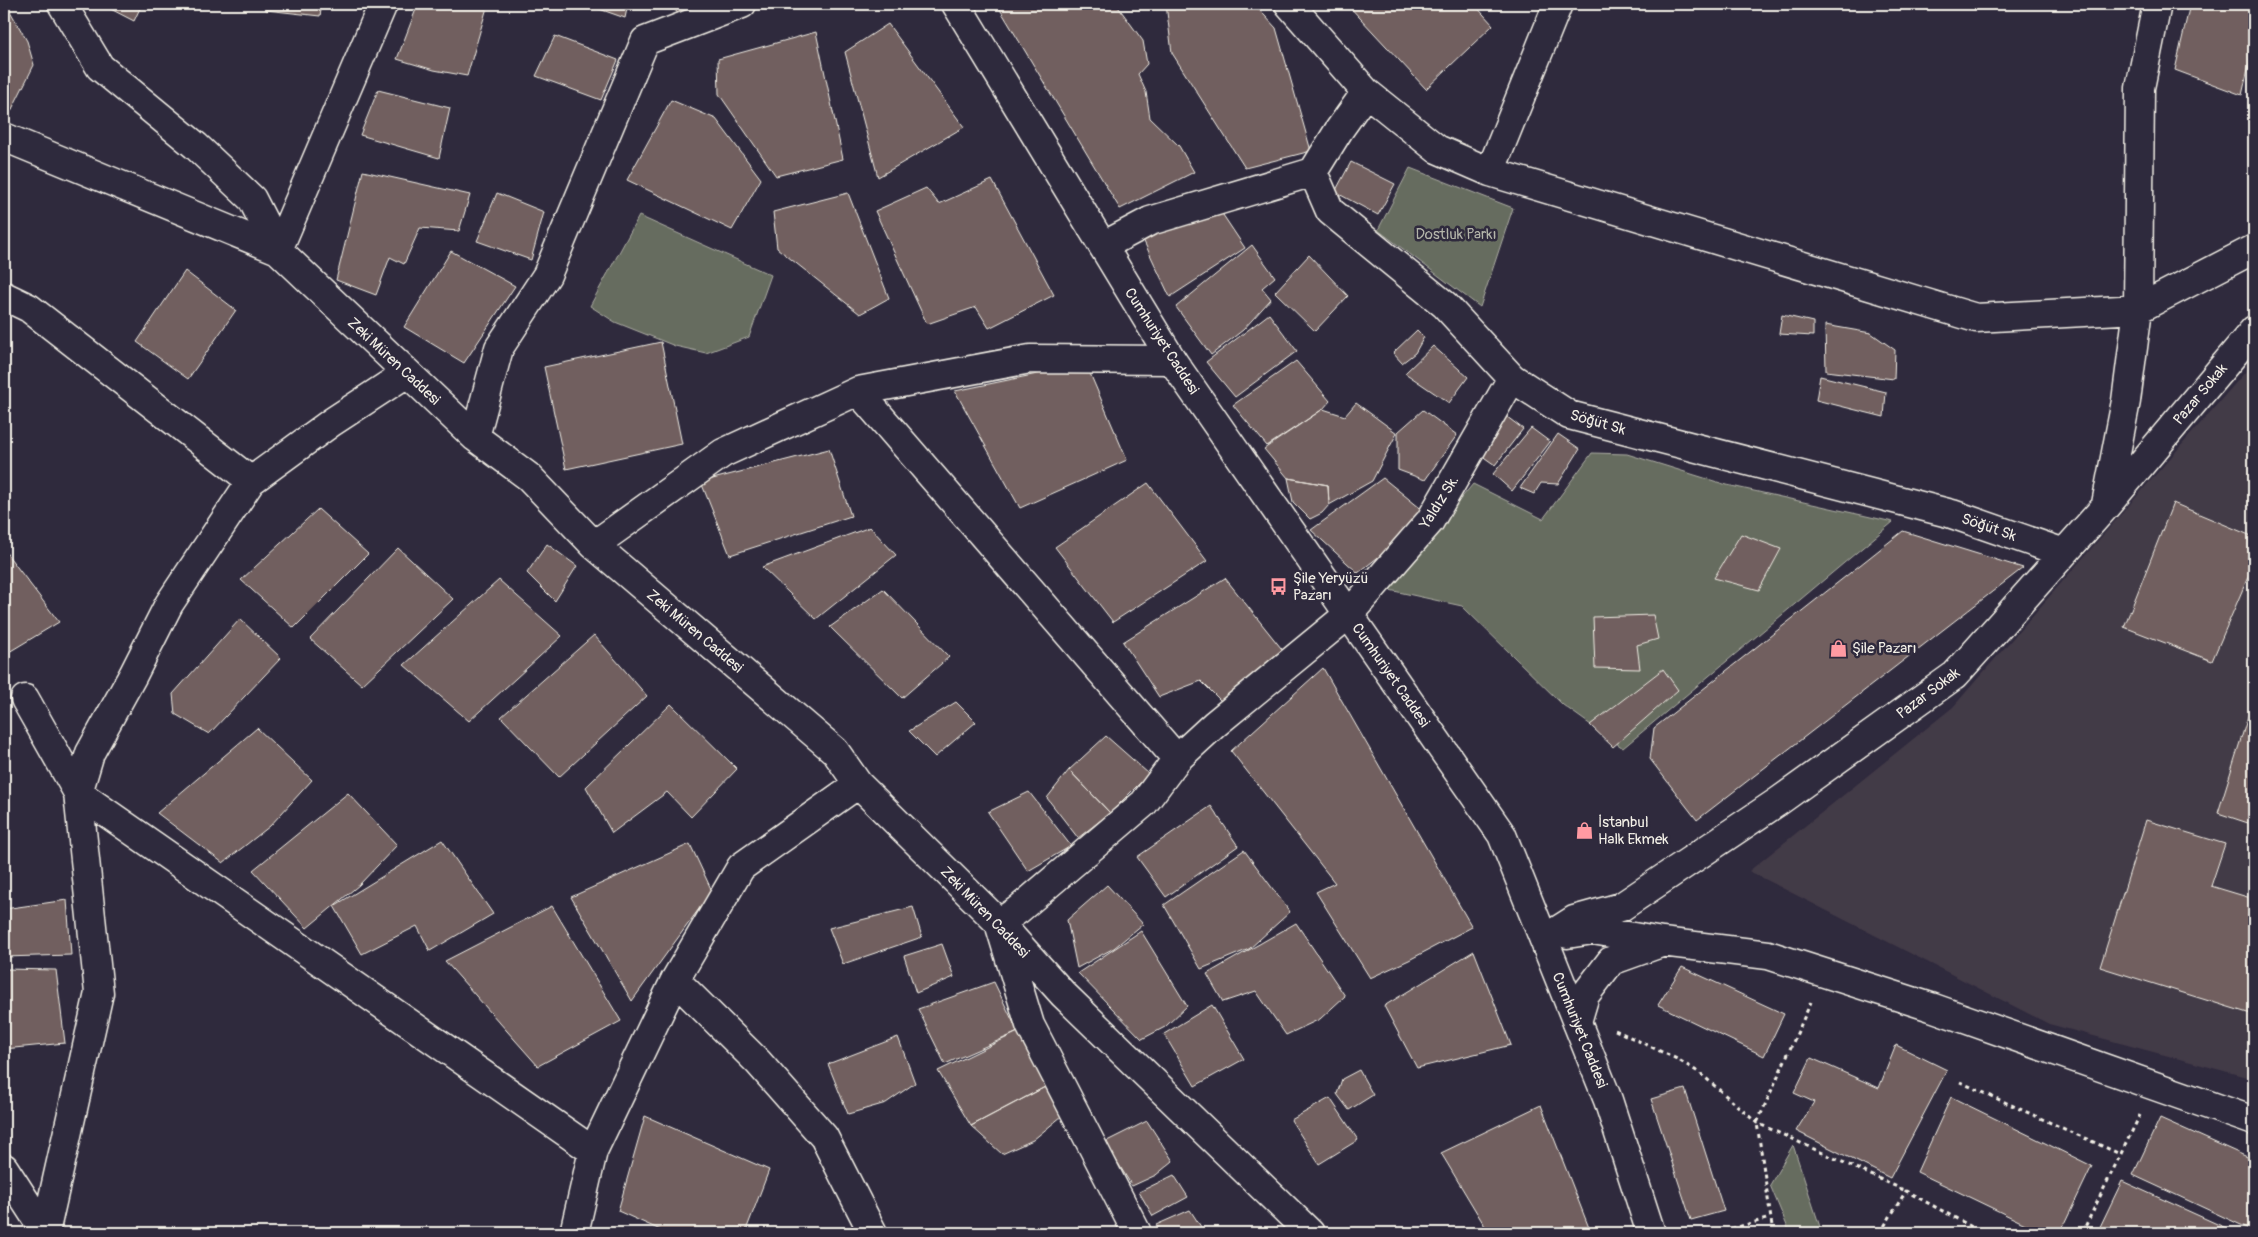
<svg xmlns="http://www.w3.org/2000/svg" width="2258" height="1237" viewBox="0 0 2258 1237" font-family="Pangolin,sans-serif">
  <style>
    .built { fill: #433a47 }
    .green { fill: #666c5f; stroke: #adaea4 }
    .building { fill: #715f5e; stroke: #f4f1e8 }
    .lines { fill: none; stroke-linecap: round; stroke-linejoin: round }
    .minor-casing { stroke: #f4f1e8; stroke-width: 31 }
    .major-casing { stroke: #f4f1e8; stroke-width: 31 }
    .path { stroke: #f4f1e8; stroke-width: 3; stroke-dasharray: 4 4; stroke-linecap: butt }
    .minor { stroke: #2f2a3d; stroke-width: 28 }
    .major { stroke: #2f2a3d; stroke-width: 28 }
    .labels { text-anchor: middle; stroke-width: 5; stroke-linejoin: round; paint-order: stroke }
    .park-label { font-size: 15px; fill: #b4b5aa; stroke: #2f2a3d }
    .street-label { font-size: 15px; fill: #f4f1e8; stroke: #2f2a3d }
    .poi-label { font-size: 15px; fill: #f4f1e8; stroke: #2f2a3d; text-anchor: start }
  </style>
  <rect width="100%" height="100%" fill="#2f2a3d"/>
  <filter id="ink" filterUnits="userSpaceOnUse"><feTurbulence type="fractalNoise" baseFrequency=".02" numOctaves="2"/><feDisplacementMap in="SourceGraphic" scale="10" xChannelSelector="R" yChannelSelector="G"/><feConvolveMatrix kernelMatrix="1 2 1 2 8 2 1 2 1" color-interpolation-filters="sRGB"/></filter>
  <g filter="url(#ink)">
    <path class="built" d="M2254 362V1079L2049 1024 1749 871 1953 707Z"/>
    <path class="green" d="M1410 168 1513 208 1480 307 1378 230Z
      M639 216 771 275 749 337 706 353 675 346 615 322 590 306Z
      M1592 453 1627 454 1727 485 1893 522 1623 748 1563 705 1462 606 1385 589 1473 484 1543 519Z
      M1793 1145 1822 1233H1790L1770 1185Z"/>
    <path class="building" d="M4 4H6L27 41 34 65 7 119 4 118Z
      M101 4H142L134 21Z
      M267 4H322L320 16 266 10Z
      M418 4H488L467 76 434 70 397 59Z
      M588 4H628L625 18 588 5Z
      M670 4H705L680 16Z
      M1003 4H1116L1143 41 1147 64 1138 74 1146 92 1150 118 1179 146 1194 172 1120 209 998 6Z
      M1166 4H1254L1276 28 1311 151 1245 168 1172 53Z
      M1347 4H1474L1493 25 1426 89Z
      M2190 4H2254V43L2242 95 2175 70Z
      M888 24 964 127 878 177 845 52Z
      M816 32 843 159 776 176 719 94 718 59Z
      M555 36 618 60 601 100 536 76Z
      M378 90 450 108 439 158 360 135Z
      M671 100 716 119 761 179 732 230 627 180Z
      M1351 162 1395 184 1378 215 1335 192Z
      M363 171 470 195 459 231 420 228 404 264 390 257 376 295 336 280Z
      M992 180 1054 295 989 328 976 307 927 324 875 211 926 188 939 204Z
      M497 193 544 212 531 260 477 241Z
      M848 193 889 298 860 314 777 248 773 212Z
      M1219 209 1245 248 1170 297 1139 231Z
      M1252 245 1275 277 1262 288 1271 299 1243 330 1211 355 1176 307Z
      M451 251 515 286 464 363 404 327Z
      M1309 255 1348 296 1315 331 1275 292Z
      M185 271 236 310 188 379 137 342Z
      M1269 314 1297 351 1235 397 1206 362Z
      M1782 315 1813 322V336L1779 334Z
      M1825 325 1871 333 1895 350 1894 379 1826 371Z
      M1417 330 1424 337 1415 353 1402 363 1393 353Z
      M661 342 682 444 566 469 544 367Z
      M1433 346 1468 377 1449 403 1405 373Z
      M1296 361 1330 401 1323 409 1267 446 1233 405Z
      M1086 364 1127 460 1020 508 955 391Z
      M1820 376 1886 392 1884 417 1816 400Z
      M1356 403 1397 433 1372 481 1329 505 1328 485 1288 478 1264 449 1323 409 1345 416Z
      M1423 410 1457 435 1425 480 1398 470V432Z
      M1502 413 1523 429 1495 465 1478 453Z
      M1531 428 1550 442 1512 491 1493 474Z
      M1558 434 1580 449 1558 484 1541 483 1534 494 1520 488Z
      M829 449 851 516 730 555 701 482Z
      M1288 478 1328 485 1329 505 1322 513 1310 519 1293 502Z
      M1383 478 1425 512 1391 547 1358 573 1311 530Z
      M1148 483 1207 561 1113 622 1055 547Z
      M2173 503 2254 537V563L2212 661 2124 627Z
      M318 509 368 554 294 628 241 580Z
      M870 527 896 555 816 619 762 567Z
      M1903 531 2023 568 1697 820 1650 759 1654 728Z
      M1741 534 1781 549 1759 590 1714 578Z
      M547 544 577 566 555 601 527 573Z
      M398 548 453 599 362 685 310 639Z
      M4 550 59 622 4 655Z
      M1225 578 1285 653 1226 706 1201 681 1159 697 1123 642Z
      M499 580 562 636 469 721 404 665Z
      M883 589 949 657 902 698 830 627Z
      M1653 615 1658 639 1637 645 1640 669 1595 668 1593 617Z
      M240 619 281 658 209 734 175 714 173 694Z
      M594 635 647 696 559 777 501 717Z
      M1323 668 1472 927 1409 960 1370 978 1316 892 1335 883 1231 751Z
      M1663 669 1678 690 1613 747 1590 725Z
      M2254 697V825L2218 813Z
      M956 702 976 722 935 757 909 731Z
      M671 704 737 769 691 817 667 792 612 833 586 787Z
      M257 728 312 780 270 826 223 863 157 813Z
      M1106 736 1149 774 1110 813 1069 770Z
      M1069 770 1110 813 1078 838 1047 798Z
      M1029 792 1071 846 1028 871 988 812Z
      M348 793 397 845 359 885 307 928 253 870Z
      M1211 806 1238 846 1166 897 1137 857Z
      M2146 820 2225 844 2211 886 2254 899V1015L2100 967Z
      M442 840 493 914 430 951 417 926 362 954 334 906Z
      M690 844 712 891 632 1001 571 897Z
      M1244 850 1290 912 1249 949 1201 969 1164 905Z
      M1107 885 1143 924 1114 948 1077 968 1067 920Z
      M67 900 71 955 4 957V909Z
      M552 906 621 1021 538 1066 445 961Z
      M913 907 922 937 843 964 829 928Z
      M1296 923 1345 996 1320 1019 1286 1035 1256 991 1223 1002 1207 974Z
      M1141 931 1187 1006 1165 1027 1142 1039 1078 973Z
      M942 944 954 977 916 993 904 956Z
      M1474 951 1511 1045 1417 1068 1384 1006Z
      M1682 967 1784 1014 1764 1056 1658 1005Z
      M4 969 56 970 65 1043 4 1049Z
      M994 982 1018 1032 945 1064 918 1009Z
      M1212 1005 1244 1059 1195 1086 1164 1034Z
      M1018 1032 1047 1086 971 1126 938 1071Z
      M898 1037 915 1083 886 1103 848 1114 828 1064Z
      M1896 1045 1947 1070 1890 1178 1796 1131 1814 1102 1794 1093 1811 1058 1879 1088Z
      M1359 1070 1373 1095 1349 1110 1337 1094 1342 1079Z
      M1047 1086 1062 1116 1033 1140 1002 1154 971 1126Z
      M1685 1089 1724 1211 1691 1220 1651 1099Z
      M1951 1097 2092 1166 2060 1233H2044L1917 1172Z
      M1330 1098 1358 1140 1319 1164 1291 1120Z
      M1541 1105 1591 1233H1489L1441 1153Z
      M645 1116 769 1170 745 1233H667L618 1211Z
      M2160 1118 2254 1160V1231L2133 1175Z
      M1147 1121 1173 1161 1156 1175 1132 1186 1105 1142Z
      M1174 1175 1188 1197 1153 1216 1139 1192Z
      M2122 1181 2237 1233H2097Z
      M1190 1210 1205 1233H1161L1156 1225Z"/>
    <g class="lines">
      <defs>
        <path id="minor" d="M62 4 100 67 196 146 252 199 278 250
          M1289 4 1366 92 1437 149 1490 172 1976 318 2138 309 2254 249
          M1366 92 1339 130 1313 172 1330 211 1445 305 1512 378 1569 415 1952 514 2064 553
          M4 137 278 250 475 437 529 477 594 545 835 751 858 784 999 923 1063 994 1310 1233
          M1490 172 1558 4
          M1103 246 1150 221 1313 172
          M278 250 383 4
          M4 296 29 308 251 481
          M858 391 1177 759
          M475 437 499 348 547 275 645 41 742 4
          M2106 504 2126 401 2138 309 2140 88 2157 4
          M594 545 723 453 858 391 1030 359 1172 360
          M25 699 78 793 593 1151
          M1567 934 1593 930 1662 942 1768 955 1931 1007 2254 1121
          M1544 939 1574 920 1621 907 1779 801 1955 675 2106 506 2254 330
          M675 980 758 1062 824 1137 873 1233
          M1577 1022 1585 995 1611 961 1661 943
          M4 1168 46 1233
          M45 1233 99 993 78 793 90 753 133 675 169 604 251 481 332 422 407 373
          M574 1233 593 1151 675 980 741 867 858 784
          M1137 1233 1030 1025 999 923 1018 910 1144 803 1177 759 1215 724 1349 614 1430 521 1512 378"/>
        <path id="major" d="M956 4 1172 360 1502 835 1608 1100 1651 1233"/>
      </defs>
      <use href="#minor" class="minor-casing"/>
      <use href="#major" class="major-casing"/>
      <path class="path" d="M1615 1030 1677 1059 1700 1073 1757 1123 1906 1191
        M1960 1082 2120 1154
        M1716 1233 1770 1218
        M1773 1233 1757 1123 1811 1002
        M1880 1233 1906 1191 1983 1233
        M2082 1233 2140 1115"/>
      <use href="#minor" class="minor"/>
      <use href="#major" class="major"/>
    </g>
  </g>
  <defs>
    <symbol id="bus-bare" viewBox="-9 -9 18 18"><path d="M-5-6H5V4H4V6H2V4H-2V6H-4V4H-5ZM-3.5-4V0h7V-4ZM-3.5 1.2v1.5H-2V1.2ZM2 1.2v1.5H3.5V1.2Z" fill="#ff9aa2" stroke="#2f2a3d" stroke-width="2.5" paint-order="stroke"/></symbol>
    <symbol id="shop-bare" viewBox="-9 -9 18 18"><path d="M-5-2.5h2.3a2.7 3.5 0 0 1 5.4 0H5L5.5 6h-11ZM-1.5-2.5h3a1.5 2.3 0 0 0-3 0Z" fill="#ff9aa2" stroke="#2f2a3d" stroke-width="2.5" paint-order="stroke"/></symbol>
  </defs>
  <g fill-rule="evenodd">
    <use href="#bus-bare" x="1266" y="574" width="25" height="25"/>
    <use href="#shop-bare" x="1826" y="636" width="25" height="25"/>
    <use href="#shop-bare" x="1572" y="818" width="25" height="25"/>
  </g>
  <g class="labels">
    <g class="park-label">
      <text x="1456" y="239">Dostluk Parkı</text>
    </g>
    <g class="street-label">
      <text transform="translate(1162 341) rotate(57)" y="5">Cumhuriyet Caddesi</text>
      <text transform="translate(394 361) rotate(43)" y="5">Zeki Müren Caddesi</text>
      <text transform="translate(2200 394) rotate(-50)" y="5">Pazar Sokak</text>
      <text transform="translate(1598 422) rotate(16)" y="5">Söğüt Sk</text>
      <text transform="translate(1439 502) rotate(-58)" y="5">Yaldız Sk.</text>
      <text transform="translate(1989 527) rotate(19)" y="5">Söğüt Sk</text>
      <text transform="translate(695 631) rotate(40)" y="5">Zeki Müren Caddesi</text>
      <text transform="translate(1391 675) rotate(55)" y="5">Cumhuriyet Caddesi</text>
      <text transform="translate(1928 693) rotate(-37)" y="5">Pazar Sokak</text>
      <text transform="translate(985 912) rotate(46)" y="5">Zeki Müren Caddesi</text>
      <text transform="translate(1580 1030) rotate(68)" y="5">Cumhuriyet Caddesi</text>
    </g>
    <g class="poi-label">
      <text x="1293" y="583">Şile Yeryüzü<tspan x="1293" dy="17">Pazarı</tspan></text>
      <text x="1852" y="653">Şile Pazarı</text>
      <text x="1598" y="827">İstanbul<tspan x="1598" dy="17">Halk Ekmek</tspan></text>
    </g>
  </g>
  <rect width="2258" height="1237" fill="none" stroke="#2f2a3d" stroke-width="20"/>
  <rect x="10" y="10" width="2238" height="1217" fill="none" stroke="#f4f1e8" stroke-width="2" filter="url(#ink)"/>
</svg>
